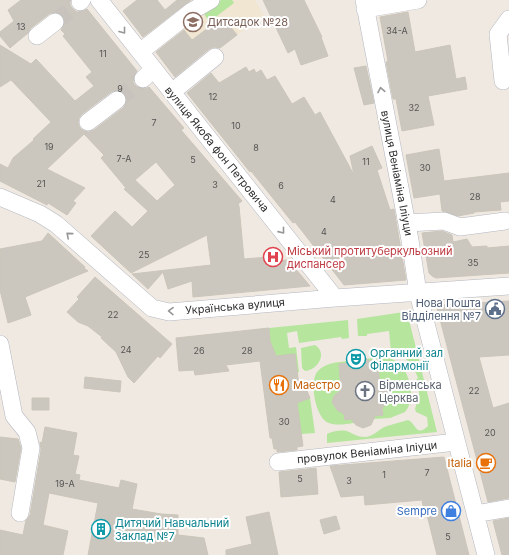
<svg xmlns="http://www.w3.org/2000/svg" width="509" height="555" viewBox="0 0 509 555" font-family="Inter,sans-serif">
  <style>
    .education { fill: #f0e6d1 }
    .green { fill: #b6e59e }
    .building { fill: #cbc7bf; stroke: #cbc5ba; fill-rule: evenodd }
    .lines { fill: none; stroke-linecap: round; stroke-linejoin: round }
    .minor-tunnel { stroke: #c8c4bd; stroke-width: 17; stroke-dasharray: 17 8; stroke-linecap: butt }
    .minor-casing { stroke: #b4b7c1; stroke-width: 18 }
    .minor { stroke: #fff; stroke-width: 17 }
    .oneway { stroke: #969696 }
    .labels { text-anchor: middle; stroke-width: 4; stroke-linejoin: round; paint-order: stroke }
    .number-label { font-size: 9px; fill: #555452 }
    .education-label { font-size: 11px; fill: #785e54; stroke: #fff; text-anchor: start }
    .street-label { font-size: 11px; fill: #2e2e2e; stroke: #fff }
    .health-label { font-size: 11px; fill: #be3a42; stroke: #fff; text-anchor: start }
    .service-label { font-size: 11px; fill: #4e5e75; stroke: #fff; text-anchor: end }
    .culture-label { font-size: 11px; fill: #0d838f; stroke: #fff; text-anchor: start }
    .food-label { font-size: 11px; fill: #c56008; stroke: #fff; text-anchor: start }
    .worship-label { font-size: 11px; fill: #5b616d; stroke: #fff; text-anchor: start }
    .shop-label { font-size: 11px; fill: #366cbe; stroke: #fff; text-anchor: end }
  </style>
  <rect width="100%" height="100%" fill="#efe9e1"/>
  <path class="education" d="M186 0H255L264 16 237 35 223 17 192 40 186 32 183 33 178 27 190 5Z"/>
  <path class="green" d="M221 0H232L234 3 209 22 203 12Z
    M404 312 408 316 437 432 327 443V434C333 431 343 429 349 432 354 434 358 437 364 437 374 437 378 429 387 426 394 424 401 422 408 420 416 423 416 438 428 426L427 417 416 412 415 409 418 399 419 398V391H418L416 380 418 378 415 371H413L407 362 408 361 402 355 401 356 391 352 389 331 367 334V336H358L357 319Z
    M348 320 349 338 342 339 341 337 299 343 297 331 287 333 289 348 296 347 299 372 289 377V390L270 341 269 328Z
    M315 345C328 353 318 370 305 371L302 368 301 348Z
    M377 357C384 357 390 358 396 361 410 371 417 398 405 412L390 418 373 419V416L383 415 382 407C390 404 391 397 388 390L380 387 377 359 368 361 367 359Z
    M348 361 347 363 339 364 341 391C336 393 332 398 333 404L337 410 344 412 345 420 353 419 354 423C347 424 336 426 329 423 316 419 309 383 317 372 324 363 338 362 348 361Z
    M310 398 315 433 301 434 295 404Z"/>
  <path class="building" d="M21 0H70V5L73 9 77 12H82L87 9 137 71 133 77V82L136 86 141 89H145L149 87 184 128 181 130 242 201 238 204 239 206 244 259 280 256V260H288L310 286 193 297 192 281 168 289 163 272 148 289 132 274 211 265 207 235 131 273 91 236 115 211 132 227 148 211 124 189 126 188 101 158 104 155 84 134 47 169 85 188 73 201 76 203 67 215 48 203 47 205 0 181V164L8 168 13 158 34 140 33 139 51 122 11 80 0 87V45L31 64 36 59 75 101 94 86 86 77 92 72 63 36 65 34 61 30 64 25 65 20 63 16 59 13 54 12 49 14 31 28 28 33 10 48 0 36V32L14 21 8 10ZM116 90 121 91 125 94 127 98 126 104 123 108 94 130 89 132 84 131 80 128 78 123 79 118 82 114 111 92ZM156 162 175 185 157 201 135 180Z
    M137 0H157L165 10 177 0H191L143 37 123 11Z
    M263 0H304L322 37H321L328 56 301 65 295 49 288 53Z
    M408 12 415 52 450 45 456 79 465 77 467 89 428 96 434 125 402 131 396 99H393L386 62 388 61 380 17Z
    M223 17 237 35 220 48 214 47 209 49 175 77 156 52 184 30 192 40Z
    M366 66 374 103 364 105 354 68Z
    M246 67 249 72 254 69 256 73 261 70 267 80 275 76 292 104 304 97 315 115 320 112 354 175 350 156 372 146 382 168 377 170 390 210 394 209 406 280 344 285 295 222 293 223 251 171 250 172 187 93 211 73 219 83Z
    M439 149 444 181 509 173V201L500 202 501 210 474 212V213L458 216 442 211 440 194 414 198 406 155Z
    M442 231 452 235 453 242 467 239 472 247 487 246V248L509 246V273L436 278 432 276 429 273 422 233Z
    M48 233 85 267 84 268 88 271 25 297 31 315 8 323 0 290V249L42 241Z
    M95 277 172 344 160 358 158 356 134 383 128 377 116 352 101 338 102 337 88 326 78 322 67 312 79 299 77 297Z
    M509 301V355L479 357 493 408 509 403V498L488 502 437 308 442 305Z
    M269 328 270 341 276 356 295 354 299 386 304 384 310 398 297 403 303 446 297 447V450L277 452V449H274L272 438H270L260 361 226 365 229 371 195 375 194 370 179 371 176 338Z
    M361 353 369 361 377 359 380 385 388 390 390 398 388 403 382 408 383 415 375 416 371 425 363 428 356 425 351 419 345 420 344 414 337 410 332 402 334 396 341 390 339 364 347 363 352 354Z
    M85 377 121 381 120 392 84 388Z
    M32 398H49V410H32Z
    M45 427 77 433 73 455 79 456 75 474 80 475 79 480 119 488 121 480 137 484 132 509 161 514 178 515V535L204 538 208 555H88L98 503 49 493 43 525 68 531 63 555H0V530L23 535 26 520 30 515 41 450 40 442 42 443Z
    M0 437 18 439 21 448 15 482 0 479Z
    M444 457 469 555H437L426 511H424L422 500 365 505 364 495 341 497 330 466Z
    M316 468 318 494 281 497 279 472Z
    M269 512 278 555H226V550L252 544 246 517Z
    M336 516 340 529 324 534 320 520Z
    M509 518V555H502L493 521Z"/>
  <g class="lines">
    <path class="minor-tunnel" d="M55 22 80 2
      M117 100 143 79"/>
    <defs>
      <path id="minor" d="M99 0 335 298
        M364 0 410 240 418 293 486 555
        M80 2 82 0
        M365 9 418 0
        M37 36 55 22
        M140 52 192 11 211 0
        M143 79 153 69
        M503 81 498 34 509 19
        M172 92 215 57
        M88 122 117 100
        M0 197 40 214 56 224 152 308 169 312 335 298 509 286
        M407 223 444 221 460 227 505 221
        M0 344 14 416 27 432 31 448 20 513
        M278 462 456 442
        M475 514 509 508"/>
    </defs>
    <use href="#minor" class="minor-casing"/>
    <use href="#minor" class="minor"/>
  </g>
  <defs><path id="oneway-chevron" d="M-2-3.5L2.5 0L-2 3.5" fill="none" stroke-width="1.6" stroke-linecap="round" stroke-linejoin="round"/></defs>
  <g class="oneway">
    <use href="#oneway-chevron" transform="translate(123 31) rotate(52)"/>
    <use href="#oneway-chevron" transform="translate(381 90) rotate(-101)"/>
    <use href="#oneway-chevron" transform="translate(282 231) rotate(51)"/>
    <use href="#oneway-chevron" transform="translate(69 235) rotate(-139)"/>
    <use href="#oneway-chevron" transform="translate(171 311) rotate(-179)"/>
  </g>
  <defs>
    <symbol id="school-ring" viewBox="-11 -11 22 22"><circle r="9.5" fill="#fff" stroke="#8d6e63" stroke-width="1.5"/><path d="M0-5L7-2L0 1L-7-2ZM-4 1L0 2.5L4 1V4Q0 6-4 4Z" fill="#8d6e63"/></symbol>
    <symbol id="hospital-ring" viewBox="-11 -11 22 22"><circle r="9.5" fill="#fff" stroke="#e0444e" stroke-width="1.5"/><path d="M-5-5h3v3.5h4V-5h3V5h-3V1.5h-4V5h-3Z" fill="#e0444e"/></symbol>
    <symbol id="civic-ring" viewBox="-11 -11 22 22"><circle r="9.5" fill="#fff" stroke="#5c6f8a" stroke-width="1.5"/><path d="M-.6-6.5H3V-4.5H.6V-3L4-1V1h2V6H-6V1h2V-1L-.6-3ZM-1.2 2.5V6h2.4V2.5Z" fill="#5c6f8a"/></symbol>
    <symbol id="theatre-ring" viewBox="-11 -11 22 22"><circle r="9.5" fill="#fff" stroke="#0f9aa8" stroke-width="1.5"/><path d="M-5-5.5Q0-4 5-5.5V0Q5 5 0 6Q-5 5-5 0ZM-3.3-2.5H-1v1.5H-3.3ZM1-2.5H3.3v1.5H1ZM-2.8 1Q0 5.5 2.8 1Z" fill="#0f9aa8"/></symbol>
    <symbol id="restaurant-ring" viewBox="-11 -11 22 22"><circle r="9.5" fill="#fff" stroke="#e8710a" stroke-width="1.5"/><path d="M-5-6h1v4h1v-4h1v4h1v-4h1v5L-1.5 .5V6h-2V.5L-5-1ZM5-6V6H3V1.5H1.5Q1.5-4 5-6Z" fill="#e8710a"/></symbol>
    <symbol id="church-ring" viewBox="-11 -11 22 22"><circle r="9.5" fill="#fff" stroke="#6b7280" stroke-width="1.5"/><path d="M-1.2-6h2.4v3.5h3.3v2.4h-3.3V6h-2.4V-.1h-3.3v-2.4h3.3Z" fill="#6b7280"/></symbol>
    <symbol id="cafe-ring" viewBox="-11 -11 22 22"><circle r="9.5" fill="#fff" stroke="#e8710a" stroke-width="1.5"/><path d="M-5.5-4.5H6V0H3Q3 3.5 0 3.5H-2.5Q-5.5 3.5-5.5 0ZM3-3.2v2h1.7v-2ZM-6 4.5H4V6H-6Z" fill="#e8710a"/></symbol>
    <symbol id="shop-ring" viewBox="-11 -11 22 22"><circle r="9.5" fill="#fff" stroke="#3f7fe0" stroke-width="1.5"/><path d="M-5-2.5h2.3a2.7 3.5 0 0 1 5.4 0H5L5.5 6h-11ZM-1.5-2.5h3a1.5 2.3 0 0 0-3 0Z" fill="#3f7fe0"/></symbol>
    <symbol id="building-ring" viewBox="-11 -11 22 22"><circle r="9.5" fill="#fff" stroke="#0f9aa8" stroke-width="1.5"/><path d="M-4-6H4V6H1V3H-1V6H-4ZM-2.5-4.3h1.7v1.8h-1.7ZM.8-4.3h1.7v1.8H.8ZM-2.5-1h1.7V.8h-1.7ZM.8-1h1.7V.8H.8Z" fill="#0f9aa8"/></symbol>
  </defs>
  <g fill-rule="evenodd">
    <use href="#school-ring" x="182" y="11" width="22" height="22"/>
    <use href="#hospital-ring" x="262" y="246" width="22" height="22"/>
    <use href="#civic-ring" x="484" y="298" width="22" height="22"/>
    <use href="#theatre-ring" x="345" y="348" width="22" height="22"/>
    <use href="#restaurant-ring" x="268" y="374" width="22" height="22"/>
    <use href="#church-ring" x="354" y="380" width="22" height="22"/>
    <use href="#cafe-ring" x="475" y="452" width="22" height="22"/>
    <use href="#shop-ring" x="440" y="500" width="22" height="22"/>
    <use href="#building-ring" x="90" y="518" width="22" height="22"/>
  </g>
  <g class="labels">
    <g class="number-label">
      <text x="21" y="30">13</text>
      <text x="397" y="34">34-А</text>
      <text x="103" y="57">11</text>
      <text x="120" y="92">9</text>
      <text x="213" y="100">12</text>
      <text x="414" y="111">32</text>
      <text x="154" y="126">7</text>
      <text x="236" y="129">10</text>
      <text x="49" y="150">19</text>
      <text x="256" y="151">8</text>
      <text x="124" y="162">7-А</text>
      <text x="193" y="163">5</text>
      <text x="366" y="165">11</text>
      <text x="425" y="171">30</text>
      <text x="41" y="187">21</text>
      <text x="215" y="188">3</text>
      <text x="281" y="189">6</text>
      <text x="475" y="200">28</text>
      <text x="333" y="203">4</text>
      <text x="324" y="235">4</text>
      <text x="144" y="258">25</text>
      <text x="473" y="266">35</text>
      <text x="113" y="318">22</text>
      <text x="126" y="353">24</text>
      <text x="199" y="354">26</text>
      <text x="247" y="354">28</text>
      <text x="474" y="394">22</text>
      <text x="284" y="425">30</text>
      <text x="490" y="436">20</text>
      <text x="427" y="476">7</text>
      <text x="384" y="478">1</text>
      <text x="300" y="482">5</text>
      <text x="349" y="484">3</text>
      <text x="65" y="487">19-А</text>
      <text x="448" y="540">5</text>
    </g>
    <g class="education-label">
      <text x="207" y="26">Дитсадок №28</text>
    </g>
    <g class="street-label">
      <text transform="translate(217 149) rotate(51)" y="4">вулиця Якоба фон Петровича</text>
      <text transform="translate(397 173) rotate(79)" y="4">вулиця Веніаміна Іліуци</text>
      <text transform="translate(235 306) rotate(-5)" y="4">Українська вулиця</text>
      <text transform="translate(367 452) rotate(-6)" y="4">провулок Веніаміна Іліуци</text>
    </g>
    <g class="health-label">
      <text x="287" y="255">Міський протитуберкульозний<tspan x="287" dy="13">диспансер</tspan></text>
    </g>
    <g class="service-label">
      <text x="481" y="307">Нова Пошта<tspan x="481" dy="13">Відділення №7</tspan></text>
    </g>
    <g class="culture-label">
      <text x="370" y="357">Органний зал<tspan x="370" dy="13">Філармонії</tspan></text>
      <text x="115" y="527">Дитячий Навчальний<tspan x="115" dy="13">Заклад №7</tspan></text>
    </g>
    <g class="food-label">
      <text x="293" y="389">Маестро</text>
      <text x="472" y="467" text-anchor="end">Italia</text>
    </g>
    <g class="worship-label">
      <text x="379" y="389">Вірменська<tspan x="379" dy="13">Церква</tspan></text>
    </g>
    <g class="shop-label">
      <text x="437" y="515">Sempre</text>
    </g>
  </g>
</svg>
